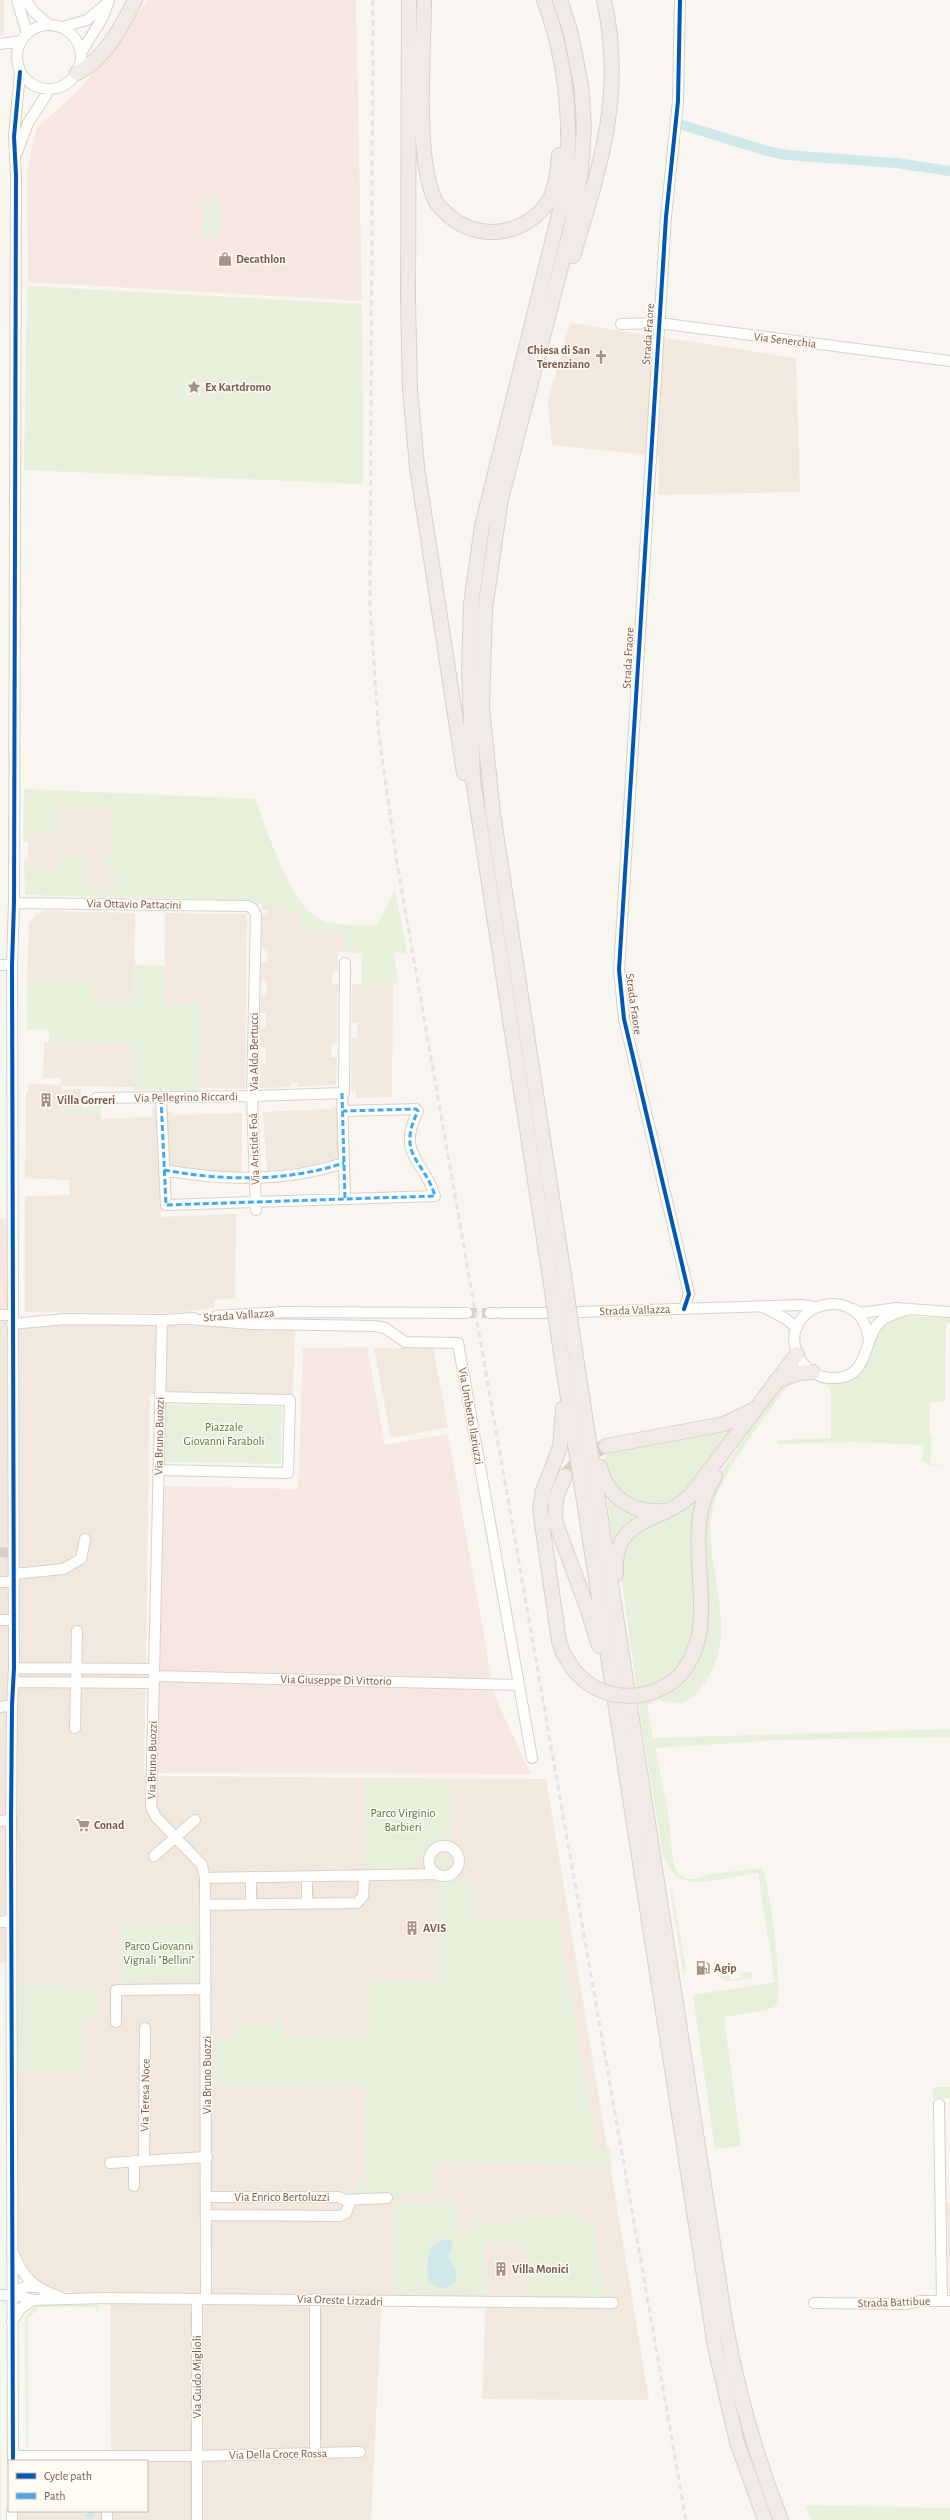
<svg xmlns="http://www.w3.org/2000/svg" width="950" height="2520" viewBox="0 0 950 2520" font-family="'Alegreya Sans',sans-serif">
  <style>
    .residential { fill: #f2e8de }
    .commercial { fill: #f6e8e1 }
    .green { fill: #e7f0db }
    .water { fill: #d0e8ea }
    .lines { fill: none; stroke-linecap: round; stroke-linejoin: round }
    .canal { stroke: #d0e8ea; stroke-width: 10 }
    .minor-tunnel { stroke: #d9cfc7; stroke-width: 10; stroke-dasharray: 10 5; stroke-linecap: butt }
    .highway-tunnel { stroke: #d9cfc7; stroke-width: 14; stroke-dasharray: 14 7; stroke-linecap: butt }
    .minor-casing { stroke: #d7d1cb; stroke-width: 12 }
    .highway-casing { stroke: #dad1cc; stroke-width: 16 }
    .minor { stroke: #fefefd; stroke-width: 10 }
    .highway { stroke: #f2eae7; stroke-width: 14 }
    .rail { stroke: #e6e3e7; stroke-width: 3; stroke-dasharray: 6 4; stroke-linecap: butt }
    .highway-bridge-casing { stroke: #dad1cc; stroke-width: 16; stroke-linecap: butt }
    .highway-bridge { stroke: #f2eae7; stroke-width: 14 }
    .quiet { stroke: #3fa9f5; stroke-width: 3; stroke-dasharray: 6 3; stroke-linecap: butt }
    .cycleway-casing { stroke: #fffaf3; stroke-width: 6 }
    .cycleway { stroke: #0057b8; stroke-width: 4 }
    .labels { text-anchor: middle; stroke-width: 3; stroke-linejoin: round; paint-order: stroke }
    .poi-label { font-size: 12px; font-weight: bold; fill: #7a5c4d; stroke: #fffaf3; text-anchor: start }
    .street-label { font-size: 12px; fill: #7a5c4d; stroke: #fffaf3 }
    .park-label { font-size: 12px; fill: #537a41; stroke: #fffaf3 }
  </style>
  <rect width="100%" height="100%" fill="#f9f5f0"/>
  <path class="residential" d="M0 0H4V35H0Z
    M570 323 796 358 800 492 658 495 659 456 552 445 548 400Z
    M59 807 113 809V856L103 864V870L115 871V889L86 888V854L58 867H28V833Z
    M262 903 300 914V930L339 931 344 937V952H338V971H333L332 984H338L337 1043H332L331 1057H337L336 1085 298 1087V1083H291L290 1087 259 1088 260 1064H265L266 1060V1047H260V1028H266V1013H260L261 996 266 994 267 981H261V962H267V949H261L262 915H267L268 910H262Z
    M46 911 135 913 134 1003H94V981H27L29 924 36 914Z
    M165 913 247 914 245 1089 200 1088 201 1005 164 1004Z
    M352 984H393L392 1097 356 1098V1091H351L352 1038H357L358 1023H352Z
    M44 1042 134 1044 133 1087 62 1086V1090L81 1089V1107L62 1109V1116L101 1114V1119L152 1117V1107H157L161 1217 236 1214 235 1298 214 1300V1308L177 1313 25 1312V1196L70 1195 69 1180 25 1178 26 1092H28V1084L61 1085V1078H43Z
    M339 1105 341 1158 307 1166 267 1171 263 1112 331 1109 332 1106Z
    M165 1112H172L173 1115 242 1113V1172L199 1170 167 1165Z
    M18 1319 295 1330 293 1396 150 1394 144 1776 546 1779 649 2400 482 2399 486 2297 382 2295 371 2520H18V2511H147V2461H111L110 2294 51 2291 15 2267V1961L0 1963V1320Z
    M374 1348H433L448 1427 391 1438Z
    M947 2203H950V2293H949Z"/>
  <path class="commercial" d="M148 0H356L362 301 28 282 27 173 36 129 78 91Z
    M0 1219H7V1317H0Z
    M367 1347 385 1445 448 1434 495 1697 531 1774 157 1773 162 1486 298 1489 303 1348Z"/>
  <path class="green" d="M202 201 220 202V238L203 237Z
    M27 286 362 304 363 484 24 470Z
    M24 789 255 799C267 829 288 897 313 915 330 927 356 925 376 926L395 890 407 953 394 952 398 984H362V953L344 952V937L339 931 300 930V914L244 900 25 895 24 859H28V867H58V854H86V888L114 889 115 871 103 870V856H113V809L59 808V833H28V842H23Z
    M135 965 164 966V1004H201L200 1088 198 1091 133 1090 134 1044 49 1043V1029L27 1030V981H94V1003H134Z
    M92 1094H100L101 1114 62 1116V1109L90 1107V1096Z
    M899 1316 950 1318V1323H946L945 1402H930V1436H932L930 1464 950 1466 931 1465 923 1461V1445L854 1442 777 1444V1440L831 1438V1394L829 1386C815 1380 803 1376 789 1385 769 1409 720 1477 713 1506 700 1565 744 1628 704 1684 699 1691 693 1698 684 1702 674 1705 664 1700 654 1701L647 1707 653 1738 950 1729V1737L778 1740 655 1748 668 1812 673 1860 677 1873 687 1879H695L711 1874 762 1868C770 1882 784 1993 776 2006L767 2010 724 2017 741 2146 715 2149 693 1995 775 1982 758 1873C724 1875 676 1901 663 1854L638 1702 655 1698 690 1669 702 1526 720 1474 778 1389 792 1377 825 1380 865 1365C881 1340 866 1333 899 1316Z
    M166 1404 282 1407 281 1464 165 1462Z
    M730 1427 731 1430 685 1491 666 1503 643 1504 616 1491 602 1461 607 1457 606 1451Z
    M609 1498 622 1507 641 1515 614 1546 607 1499Z
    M697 1499C696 1509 692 1519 692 1529 691 1575 707 1627 679 1667 670 1681 652 1685 637 1690L619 1562 632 1535 676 1513Z
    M364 1782H448L452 1835 432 1842 423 1852 418 1864 412 1868H366Z
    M438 1862a6 6 0 1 1 12 0a6 6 0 1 1-12 0Z
    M438 1881H473V1920L560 1921V1934L595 2143 598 2148 609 2147 612 2165 435 2163 434 2194 357 2197V2180H364V2086L217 2087 216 2083H214V2037L232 2035V2025H284V2036L370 2035V1980H439Z
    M670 1889 672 1890 686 1968 684 1978Z
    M121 1923 199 1924 198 1982H120Z
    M717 1970H729L730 1980 743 1977 742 1973 752 1972 753 1978 728 1981 719 1978Z
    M17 1985 97 1986 98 2018 82 2019 83 2071H17Z
    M933 2087H950V2098H933Z
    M456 2202 458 2230 471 2229V2219L481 2218 482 2224 508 2223 519 2218 572 2212 597 2232 596 2251 608 2299H527L526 2246 509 2243 484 2244 487 2293 392 2294 393 2203Z
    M0 2300 1 2520H0Z
    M37 2304 98 2305V2313H96L95 2307H40L28 2318V2448H26L25 2317Z
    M805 2505 950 2508V2520H812Z"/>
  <path class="water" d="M446 2239 452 2241 453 2246 448 2256 455 2268 457 2281C448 2291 432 2291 428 2276 426 2266 429 2254 432 2245Z
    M85.5 2515a4.5 4.5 0 1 1 9 0a4.5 4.5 0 1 1-9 0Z"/>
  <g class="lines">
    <path class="canal" d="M679 124 767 151 787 155 896 163 950 171"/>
    <path class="minor-tunnel" d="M467 1313H490
      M0 1552 9 1553"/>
    <path class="highway-tunnel" d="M565 1476 581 1458 606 1446"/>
    <defs>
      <path id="minor" d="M17 0 27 33
        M26 0 33 11 49 25
        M680 0 678 101 666 217 619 970 624 1019 689 1294 684 1309
        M17 57a32 32 0 1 1 64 0a32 32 0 1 1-64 0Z
        M62 27 87 20 106 4
        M0 44 21 41
        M81 53 103 17 109 0
        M17 152 28 123 50 89
        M621 324 659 323 950 361
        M14 903 248 906 253 909 256 915 252 1096 344 1093 345 963
        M0 965H12
        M342 1093 345 1199
        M96 1098 252 1096 256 1210
        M161 1098 166 1205 435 1196C424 1159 396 1156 418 1111L416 1109 343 1111
        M164 1170C224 1181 286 1182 344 1163
        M763 1307 786 1319 797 1328
        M853 1309 861 1313 896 1308 950 1312
        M580 1312 802 1305 815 1307
        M490 1313H495
        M501 1313H545
        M0 1315H12
        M216 1316 283 1312 467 1313
        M189 1319 251 1324 375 1326 385 1328 405 1342 458 1343 532 1758
        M162 1320 151 1807 156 1817 202 1865 205 1878 206 2299
        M12 1324 65 1319 166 1320 194 1318
        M869 1342C864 1279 778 1303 797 1353 801 1364 812 1374 823 1377 872 1386 861 1339 880 1322 888 1315 897 1313 907 1310
        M158 1470 288 1473 290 1400 160 1397
        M14 1574 63 1569 81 1559 85 1539
        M0 1582H14
        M0 1620H14
        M14 1668 154 1669
        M154 1676 518 1685
        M14 1682 154 1683
        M0 1707 12 1705
        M75 1728 77 1631
        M0 1821 11 1820
        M429 1861a15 15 0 1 1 30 0a15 15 0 1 1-30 0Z
        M154 1856 195 1820
        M205 1878 436 1874
        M307 1878V1903
        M251 1904V1877
        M205 1905 357 1903 363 1896 364 1877
        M0 1922 12 1920
        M116 2022V1990L206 1989
        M939 2104 942 2301
        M144 2161 145 2028
        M110 2163 207 2157
        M134 2186V2161
        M346 2200 387 2198
        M206 2215 340 2216 346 2213 349 2205 346 2200 338 2197H206
        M14 2255C25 2281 35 2288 60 2297
        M12 2292 25 2287H36
        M0 2295 20 2296 33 2300 104 2298 613 2303
        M197 2299V2520
        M315 2299V2453
        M814 2303 907 2304 920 2301H950
        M12 2322 20 2309 33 2300
        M13 2456H197L360 2452
        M13 2461 11 1820 12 1705 14 1668 12 965 14 903 16 175 14 137 20 72
        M107 2511V2520
        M12 2520V2511"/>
      <path id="highway" d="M409 0 408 299 410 389 417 467 464 773
        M424 0C424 50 414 161 436 202 438 206 443 210 446 213 476 243 525 236 548 202 556 190 558 169 559 155
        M544 0C567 61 572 122 566 186L482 526 471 604 469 669 473 780 552 1291
        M560 0 571 34 581 85 584 127 581 172 571 228 501 499 485 609 482 707 493 814 566 1289
        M77 73C104 60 122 26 135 0
        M573 256C600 166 625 95 604 0
        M573 1338 726 2327C738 2393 756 2457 781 2520
        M559 1340 715 2347 737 2442 765 2520
        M776 1381 799 1373 813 1372
        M563 1408 560 1447 543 1491 540 1509 559 1641 563 1653 573 1669
        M606 1446 724 1424 751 1411
        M600 1467C607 1497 633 1514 664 1511
        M565 1476 556 1497 555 1521 587 1607 599 1646
        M616 1574C612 1515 661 1524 691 1495L797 1354
        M677 1678C730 1623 673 1539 715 1476"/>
    </defs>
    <use href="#minor" class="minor-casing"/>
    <use href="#highway" class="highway-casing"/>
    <use href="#minor" class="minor"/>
    <use href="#highway" class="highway"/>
    <path class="rail" d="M373 0 370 605 379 736 397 863 686 2520"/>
    <defs>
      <path id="highway-bridge" d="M566 1289 573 1338
        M552 1291 559 1340
        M573 1669C600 1702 645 1704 677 1678"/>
    </defs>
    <use href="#highway-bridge" class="highway-bridge-casing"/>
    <use href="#highway-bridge" class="highway-bridge"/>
    <path class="quiet" d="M342 1093 345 1199
      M161 1098 166 1205 435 1196C424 1159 396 1156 418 1111L416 1109 343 1111
      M164 1170C224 1181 286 1182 344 1163"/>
    <defs>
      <path id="cycleway" d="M680 0 678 101 666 217 619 970 624 1019 689 1294 684 1309
        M13 2461 11 1820 12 1705 14 1668 12 965 14 903 16 175 14 137 20 72"/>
    </defs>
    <use href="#cycleway" class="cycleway-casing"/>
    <use href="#cycleway" class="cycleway"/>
  </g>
  <defs>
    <symbol id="shop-bare" viewBox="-9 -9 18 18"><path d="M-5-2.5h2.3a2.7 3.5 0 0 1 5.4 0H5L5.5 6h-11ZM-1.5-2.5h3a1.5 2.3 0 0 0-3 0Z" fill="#a69286" stroke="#fffaf3" stroke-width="2.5" paint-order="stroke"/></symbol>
    <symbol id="church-bare" viewBox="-9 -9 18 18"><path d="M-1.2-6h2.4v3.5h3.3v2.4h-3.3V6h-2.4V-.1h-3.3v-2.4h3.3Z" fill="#a69286" stroke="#fffaf3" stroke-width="2.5" paint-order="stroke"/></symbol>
    <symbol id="sight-bare" viewBox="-9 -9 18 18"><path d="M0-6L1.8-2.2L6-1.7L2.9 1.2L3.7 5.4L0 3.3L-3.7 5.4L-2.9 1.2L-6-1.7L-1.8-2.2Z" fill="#a69286" stroke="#fffaf3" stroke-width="2.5" paint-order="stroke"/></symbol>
    <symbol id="building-bare" viewBox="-9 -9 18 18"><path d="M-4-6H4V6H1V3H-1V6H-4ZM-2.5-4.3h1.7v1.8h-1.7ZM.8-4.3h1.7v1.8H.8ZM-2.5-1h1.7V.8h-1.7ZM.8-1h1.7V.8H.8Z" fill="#a69286" stroke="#fffaf3" stroke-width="2.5" paint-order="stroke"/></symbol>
    <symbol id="supermarket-bare" viewBox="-9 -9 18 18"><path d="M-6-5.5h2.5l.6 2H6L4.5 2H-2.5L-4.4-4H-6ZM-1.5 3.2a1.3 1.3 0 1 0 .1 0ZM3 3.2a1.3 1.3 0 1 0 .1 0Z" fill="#a69286" stroke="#fffaf3" stroke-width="2.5" paint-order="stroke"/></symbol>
    <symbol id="fuel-bare" viewBox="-9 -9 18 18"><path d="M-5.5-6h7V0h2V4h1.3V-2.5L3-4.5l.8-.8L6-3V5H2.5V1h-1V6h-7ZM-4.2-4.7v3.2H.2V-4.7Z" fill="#a69286" stroke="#fffaf3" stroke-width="2.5" paint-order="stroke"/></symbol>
  </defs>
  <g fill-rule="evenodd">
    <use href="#shop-bare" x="215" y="249" width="20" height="20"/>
    <use href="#church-bare" x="591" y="347" width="20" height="20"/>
    <use href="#sight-bare" x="184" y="377" width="20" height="20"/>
    <use href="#building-bare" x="36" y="1090" width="20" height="20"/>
    <use href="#supermarket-bare" x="73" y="1815" width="20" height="20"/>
    <use href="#building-bare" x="402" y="1918" width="20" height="20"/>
    <use href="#fuel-bare" x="693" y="1958" width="20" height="20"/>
    <use href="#building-bare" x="491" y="2259" width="20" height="20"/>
  </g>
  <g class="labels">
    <g class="poi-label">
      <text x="236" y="263">Decathlon</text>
      <text x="590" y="354" text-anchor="end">Chiesa di San<tspan x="590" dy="14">Terenziano</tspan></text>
      <text x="205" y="391">Ex Kartdromo</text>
      <text x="57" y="1104">Villa Gorreri</text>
      <text x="94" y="1829">Conad</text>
      <text x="423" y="1932">AVIS</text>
      <text x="714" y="1972">Agip</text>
      <text x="512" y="2273">Villa Monici</text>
    </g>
    <g class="street-label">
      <text transform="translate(648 334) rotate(-86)" y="4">Strada Fraore</text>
      <text transform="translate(785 340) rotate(7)" y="4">Via Senerchia</text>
      <text transform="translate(628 658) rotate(-87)" y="4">Strada Fraore</text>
      <text transform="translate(134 904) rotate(1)" y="4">Via Ottavio Pattacini</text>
      <text transform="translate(634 1004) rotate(82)" y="4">Strada Fraore</text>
      <text transform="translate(254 1052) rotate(-90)" y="4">Via Aldo Bertucci</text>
      <text transform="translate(186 1097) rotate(-1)" y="4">Via Pellegrino Riccardi</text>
      <text transform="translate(254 1149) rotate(-92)" y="4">Via Aristide Foà</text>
      <text transform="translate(635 1310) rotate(-2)" y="4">Strada Vallazza</text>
      <text transform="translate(239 1315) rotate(-4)" y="4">Strada Vallazza</text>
      <text transform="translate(471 1416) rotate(80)" y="4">Via Umberto Ilariuzzi</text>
      <text transform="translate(159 1436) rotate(-89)" y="4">Via Bruno Buozzi</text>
      <text transform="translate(336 1680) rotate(1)" y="4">Via Giuseppe Di Vittorio</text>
      <text transform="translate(152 1760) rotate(-89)" y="4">Via Bruno Buozzi</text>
      <text transform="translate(207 2075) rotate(-90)" y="4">Via Bruno Buozzi</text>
      <text transform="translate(145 2095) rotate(-89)" y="4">Via Teresa Noce</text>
      <text x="282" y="2201">Via Enrico Bertoluzzi</text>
      <text transform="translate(340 2300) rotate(2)" y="4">Via Oreste Lizzadri</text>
      <text transform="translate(894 2302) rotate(-2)" y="4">Strada Battibue</text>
      <text transform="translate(197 2377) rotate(-90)" y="4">Via Guido Miglioli</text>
      <text transform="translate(278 2454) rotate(-1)" y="4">Via Della Croce Rossa</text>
    </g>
    <g class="park-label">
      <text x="224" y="1431">Piazzale<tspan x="224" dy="14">Giovanni Faraboli</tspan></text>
      <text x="403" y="1817">Parco Virginio<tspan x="403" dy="14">Barbieri</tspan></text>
      <text x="159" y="1950">Parco Giovanni<tspan x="159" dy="14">Vignali "Bellini"</tspan></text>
    </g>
  </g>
  <rect x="8" y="2460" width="140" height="52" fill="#fffaf3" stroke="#cabbb1"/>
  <rect x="16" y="2473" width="20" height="6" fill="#0057b8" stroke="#cabbb1"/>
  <text x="44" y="2480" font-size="12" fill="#7a5c4d">Cycle path</text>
  <rect x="16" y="2493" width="20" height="6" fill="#3fa9f5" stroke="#cabbb1"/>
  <text x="44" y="2500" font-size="12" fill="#7a5c4d">Path</text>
</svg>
